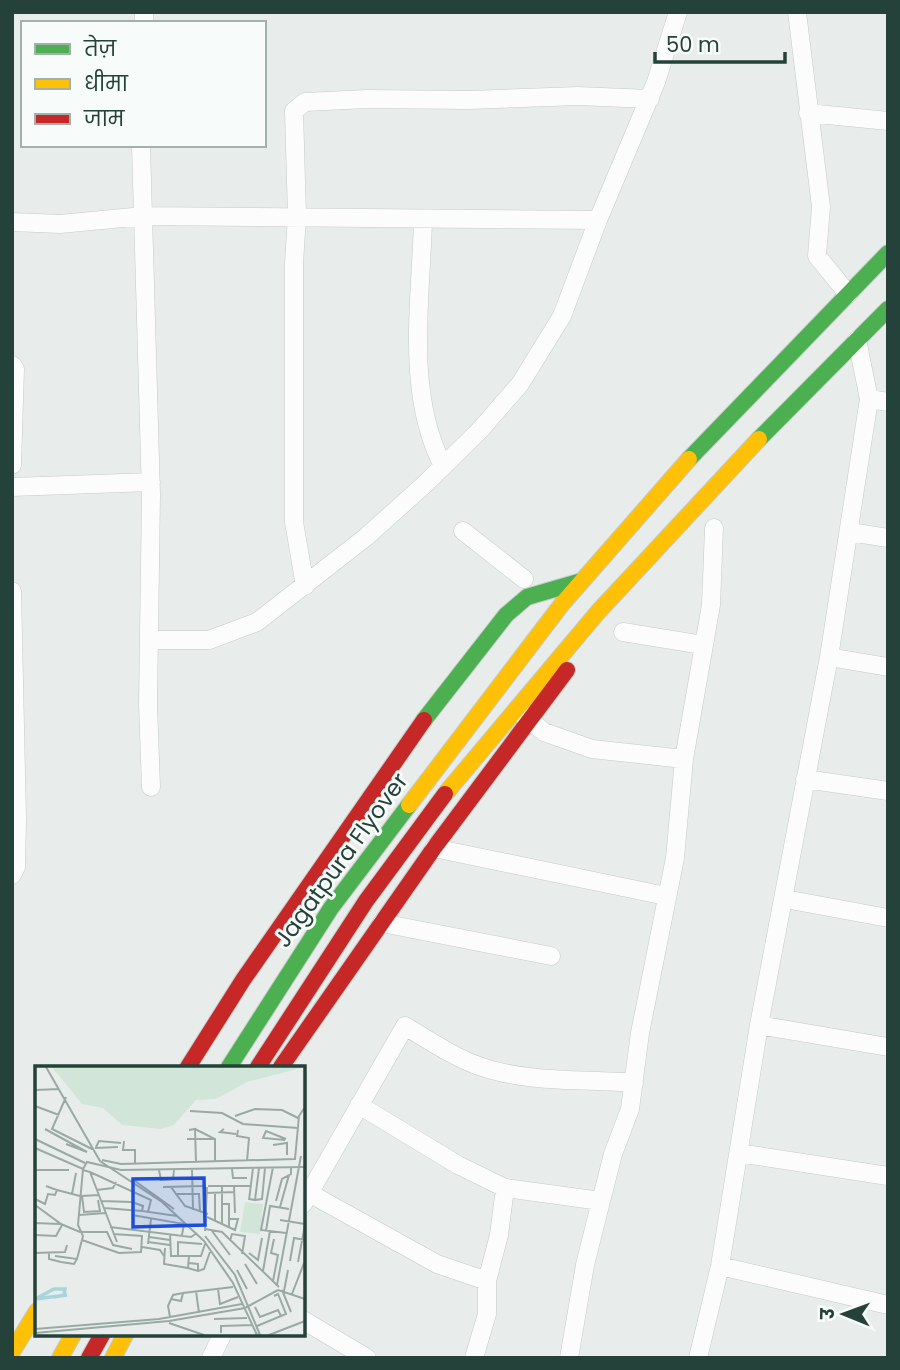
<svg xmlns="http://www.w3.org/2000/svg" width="900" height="1370" viewBox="0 0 900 1370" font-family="Poppins,'Noto Sans Devanagari',sans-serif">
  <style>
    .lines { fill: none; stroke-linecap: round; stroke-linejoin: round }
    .street-casing { stroke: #c5cac8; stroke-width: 19 }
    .fast-casing { stroke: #c3cbc8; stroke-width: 18 }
    .slow-casing { stroke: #c3cbc8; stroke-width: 18 }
    .jam-casing { stroke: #c3cbc8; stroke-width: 18 }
    .street { stroke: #fcfcfc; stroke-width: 18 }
    .fast { stroke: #4caf50; stroke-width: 16 }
    .slow { stroke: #ffc107; stroke-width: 16 }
    .jam { stroke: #c62828; stroke-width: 16 }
    .labels { text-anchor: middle; stroke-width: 6; stroke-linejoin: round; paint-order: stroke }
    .street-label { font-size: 23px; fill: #24423a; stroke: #f7fbf9 }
    .inset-river { fill: none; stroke: #a9d4db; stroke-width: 3.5 }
    .inset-road { fill: none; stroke: #9aa9a4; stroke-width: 2 }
    .view { fill: #1d4ed8; fill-opacity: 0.15; stroke: #1d4ed8; stroke-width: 3.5 }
    .inset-edge { fill: none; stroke: #24423a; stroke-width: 3.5 }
  </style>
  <rect width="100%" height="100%" fill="#e8edeb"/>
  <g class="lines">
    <defs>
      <path id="street" d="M144 12V23
        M797 12 821 207 817 256 848 294
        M808 113 888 121
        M141 145 151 495 148 705 151 787
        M423 220C421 300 405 393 443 466
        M12 222 60 224 144 216 598 220
        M857 340 869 399
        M12 365 15 369 12 465
        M12 487 151 482
        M463 531 524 579
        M850 532 888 538
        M305 586 294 522V263L297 217 294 111 305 102 367 99 469 100 578 96 650 99
        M12 591 17 818 16 867 12 875
        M623 632 703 645
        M150 640H209L257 622 366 537 425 484 480 430 520 384 562 316 598 220 656 82 678 12
        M829 657 888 667
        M522 714 544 732 592 749 684 759
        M805 779 888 791
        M434 848 666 896
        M785 899 888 918
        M382 923 551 956
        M759 1025 888 1047
        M359 1105 458 1165 505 1188
        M739 1153 888 1176
        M309 1193 437 1264 487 1281
        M303 1204 405 1026C430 1041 455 1058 482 1067 529 1083 585 1079 634 1083
        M720 1266 888 1305
        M303 1320 367 1358
        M211 1358 223 1333
        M474 1358 487 1314V1281L499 1235 505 1188 601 1201 613 1154 630 1109 640 1033 675 858 684 759 711 605 714 528
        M569 1358 585 1265 601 1201
        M698 1358 720 1266 759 1025 829 657 869 399 888 402"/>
      <path id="fast" d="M759 439 888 309
        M689 459 888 253
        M424 720 506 615 527 597 582 581
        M229 1067 331 908 409 805"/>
      <path id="slow" d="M445 794 598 612 759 439
        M409 805 562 604 689 459
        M12 1352 37 1311
        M60 1358 74 1333
        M113 1358 126 1333"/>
      <path id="jam" d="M188 1067 243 980 424 720
        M258 1067 366 901 445 794
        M281 1067 434 848 567 670
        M89 1358 103 1333"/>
    </defs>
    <use href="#street" class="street-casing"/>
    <use href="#fast" class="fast-casing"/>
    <use href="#slow" class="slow-casing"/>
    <use href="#jam" class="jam-casing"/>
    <use href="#street" class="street"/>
    <use href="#fast" class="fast"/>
    <use href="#slow" class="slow"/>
    <use href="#jam" class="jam"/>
  </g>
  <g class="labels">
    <g class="street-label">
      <text transform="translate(341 860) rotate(-54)" y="8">Jagatpura Flyover</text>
    </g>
  </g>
  <g transform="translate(35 1066)">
    <rect width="270" height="270" fill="#e8edeb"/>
    <path d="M17 1H270L212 16 181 33 161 34 139 59 126 63 87 59 68 42 47 38ZM210 136 228 138 225 168 205 166Z" fill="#d1e6d8"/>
    <path class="inset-river" d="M2 232 19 223H30L29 229 19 231M0 233 32 229"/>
    <path class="inset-road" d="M11 1 65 95 127 136 169 175 198 217 222 269M0 24 24 23M31 31 17 63 57 83M0 40 24 49M155 45 187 47 208 58 263 62M200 50 220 43 247 44 263 52M10 63 52 86 31 78M160 63 180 73V96M189 63 185 66 201 68M154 64 160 63 161 96M203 64 202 70 214 72 212 95M0 73 50 97M152 73H179M250 74 228 72 231 65 251 73M89 75 88 84H100V98M238 79 252 77V89M61 81 64 75 86 77M0 82 48 103 52 96 86 104 270 101M60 82 83 81M67 94 86 98 260 93 264 50 270 41M238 101 226 164 251 167M157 103 158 144M197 103 198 112H212M0 104H34M48 104 55 106 82 176M124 104 126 114 138 113 139 104M55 106 116 134 113 146M100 115 139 143M199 119 200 147M173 120H216M187 120V157M128 121 170 120M136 121 150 140 173 148M22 124 45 130M61 124 78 122 81 116M172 127 199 126M37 128 41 107M140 128H164L165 146M180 128V154M0 133 10 138 13 128 20 129 22 124 11 120M214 133 220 134 224 102M63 134 65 145 49 146 47 130 64 129M214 134 218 102M220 134 227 133 230 102M66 135 97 136 108 140 107 145 142 150M241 135 247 113 256 108V101M187 138H194V161M0 139 26 158 45 166H72L78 179 97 183M245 141 254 109M69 142 107 145M44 149 71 147M97 149 149 158 147 169M172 151 200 164 203 153H195M245 154 270 158M75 161 156 171 162 167M0 162V157L25 158M170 163 187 166 244 221M170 165 172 121M177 165 195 189M231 165 235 140 254 143M135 168 136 190H166L170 178M0 169 21 170 27 159M170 170 200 209 225 269M114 171 135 174M47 174 84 187 106 186 107 170 78 168M195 175 197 168 210 170 207 188M113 176 135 179M113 178 116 153M107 181 125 184 129 190M130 182 129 198 153 202 154 190M14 186V193L26 196 39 198 42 193M0 187 30 186 32 179M214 187 223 194 227 172M20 190 42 193 48 170 43 159 48 103M143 190V176L167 178M255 195 259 172 270 174M263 196 270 159M210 198 222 218M153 202 163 205V198L153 197M202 204 212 223M163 205 169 203 175 186M228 205 235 165M238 215 243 189 236 187 239 173M242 219 266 90M183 223 185 238 203 231M243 224 270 233M247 224 256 246M161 225 164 247M249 225 253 204M148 227 198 221M257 228 269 197M220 241 225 251 243 244 246 250M135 251 133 240 138 229 148 227 146 235 136 233M179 253 212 252M134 257 169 269M222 260 251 248 243 228 239 230M0 263 124 253 207 238M0 267 134 255 210 242 243 224M186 267V260L218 259M234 269 270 255"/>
    <path class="view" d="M169 112 170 159 98 161V113Z"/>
    <rect width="270" height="270" class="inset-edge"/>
  </g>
  <rect width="900" height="1370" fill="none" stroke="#24423a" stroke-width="28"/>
  <rect x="21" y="21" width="245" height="126" fill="#f7fbf9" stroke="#a3b1ad" stroke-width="2"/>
  <rect x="35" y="44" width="35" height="10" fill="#4caf50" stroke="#a3b1ad" stroke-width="2"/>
  <text x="84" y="56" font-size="21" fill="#24423a">तेज़</text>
  <rect x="35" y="79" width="35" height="10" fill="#ffc107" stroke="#a3b1ad" stroke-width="2"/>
  <text x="84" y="91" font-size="21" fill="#24423a">धीमा</text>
  <rect x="35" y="114" width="35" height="10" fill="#c62828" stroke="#a3b1ad" stroke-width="2"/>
  <text x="84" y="126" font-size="21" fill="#24423a">जाम</text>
  <g transform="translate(844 1314) rotate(271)" stroke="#f7fbf9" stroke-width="5" paint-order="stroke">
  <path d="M0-5L12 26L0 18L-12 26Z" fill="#24423a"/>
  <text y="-10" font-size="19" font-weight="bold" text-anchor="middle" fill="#24423a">उ</text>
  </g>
  <path d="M655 52v10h130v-10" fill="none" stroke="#24423a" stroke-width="3.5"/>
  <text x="666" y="52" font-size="21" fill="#24423a" stroke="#f7fbf9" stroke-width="5" paint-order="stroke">50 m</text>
</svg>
